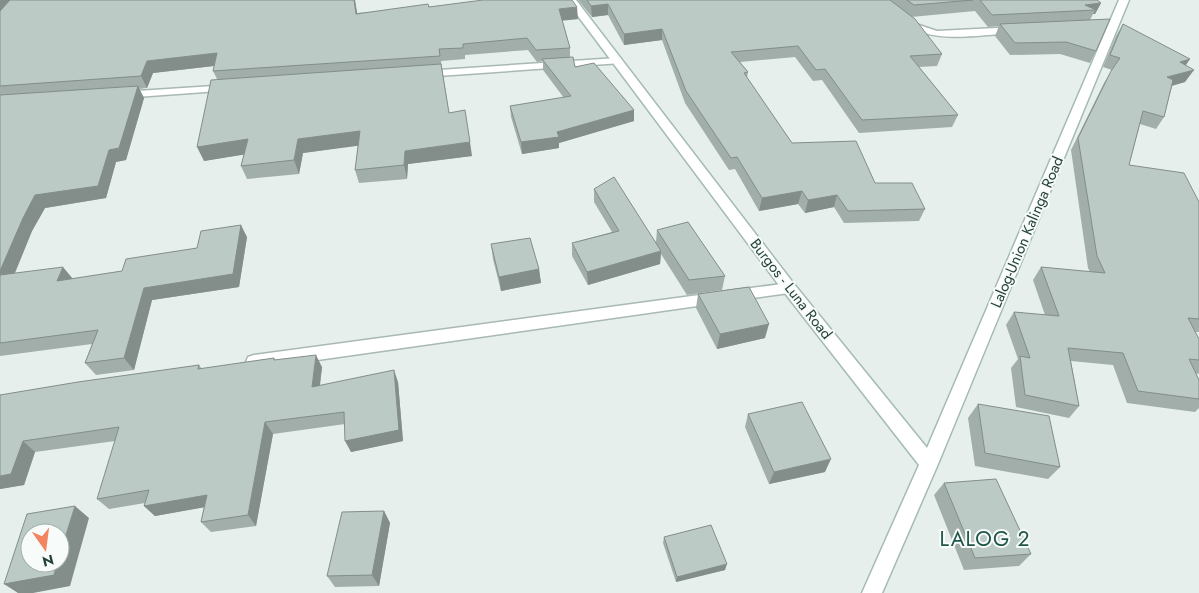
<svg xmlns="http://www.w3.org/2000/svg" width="1199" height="593" viewBox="0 0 1199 593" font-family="Jost,sans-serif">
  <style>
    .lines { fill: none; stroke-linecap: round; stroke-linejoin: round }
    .street-casing { stroke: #a8b8b2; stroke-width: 3 }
    .secondary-casing { stroke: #a4bbb3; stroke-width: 3 }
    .street { fill: #fff; fill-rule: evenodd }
    .secondary { fill: #fff; fill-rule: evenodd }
    .wall { fill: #a1aea9 }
    .shaded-wall { fill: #838d89 }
    .building { fill: #bbcac4; stroke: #838d89 }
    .labels { text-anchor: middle; stroke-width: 4; stroke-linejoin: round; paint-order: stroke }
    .street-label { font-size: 15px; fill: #24423a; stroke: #f7fbf9 }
    .near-quarter-label { font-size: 21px; letter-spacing: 1px; fill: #1f5548; stroke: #f7fbf9 }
  </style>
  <rect width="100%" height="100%" fill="#e6efeb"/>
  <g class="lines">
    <defs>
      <path id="street" d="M875 0H886L916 24 937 31 1016 27 1021 30 1016 33C960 36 916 49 875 0Z
        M617 58 621 59 622 61 621 63 424 77 419 74 424 71Z
        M229 85 233 86 235 88 233 90 122 98 116 95 122 92Z
        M789 283 794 284 796 288 794 292 789 293 254 369 248 367 246 362 248 357 254 355Z"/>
      <path id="secondary" d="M566 0H576L794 284 927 448 1119 0H1129L938 464 882 593H862L919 465 784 292Z"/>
    </defs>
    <use href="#street" class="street-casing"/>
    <use href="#secondary" class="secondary-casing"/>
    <use href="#street" class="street"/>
    <use href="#secondary" class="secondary"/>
  </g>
  <path class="wall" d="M0 0H355L357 13 429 7 578 19 562 20 570 48V57L575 67 634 110V121L559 143V148L522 154 511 117 510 106 564 98 543 70V61L537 62 528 50 465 55V59L441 61 449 113 472 156 408 164 407 179 359 183 355 170 358 145 303 153 299 174 247 179 241 166 244 154 204 161 217 79 213 71 214 66 153 73 147 88 139 89 144 98 126 160 116 162 106 198 45 208 32 231 15 273 72 279 122 271 197 248 247 237 239 287 152 300 134 370 96 375 85 363 92 344 0 356Z
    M578 0H1097L1101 3 1095 14H1093L1090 20 1096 51 1090 63 1060 54 1010 55 995 36 999 26 988 27 975 11 911 17 942 54 937 66 919 67 958 115 952 127 859 133 822 80 813 81 795 57 740 62 748 72 747 78 792 143 875 183 925 209 919 221 844 223 834 207 805 213 798 204 759 211 735 169 729 170 685 103 662 40 624 45 608 15 592 17Z
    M1123 24 1186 65 1185 82 1172 86 1164 117 1156 129 1140 124 1129 165 1199 202V332H1195L1199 339V373L1198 374 1196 373 1199 380V408L1195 412 1127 403 1113 365 1071 361 1079 406 1069 418 1016 407 1011 368 1018 359 1006 325 1014 312 1045 315 1033 280 1041 267 1090 272 1088 268 1071 150 1104 83 1112 70 1103 67 1116 36Z
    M594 189 656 242 657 230 725 276 722 290 687 295 661 254 660 264 588 285 572 256V243L612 232 594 202Z
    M491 244 539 269 541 283 501 291 493 259Z
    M698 294 765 338 717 349 696 308Z
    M274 358 275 360 322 367 320 386 398 382 403 441 351 452 345 424 273 434 256 526 211 532 201 522 204 507 155 516 144 506 145 503 109 509 97 499 115 441 35 452 24 485 0 489V395L199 365 202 369Z
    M978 404 1060 467 1048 479 975 466 968 418Z
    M748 414 825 472 769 484 745 427Z
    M944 483 1031 554 1019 566 964 570 934 495Z
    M384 511 390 523 379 586 335 587 327 576Z
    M664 537 725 570 676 582 663 543Z"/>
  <path class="shaded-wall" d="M0 0H12L0 14Z
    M354 0H355L359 25 356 14Z
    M1101 3 1095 14H1093L1096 10 1085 5Z
    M608 4V15L592 17 591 6Z
    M577 7 578 19 560 21 559 9Z
    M662 29V40L624 45V34Z
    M217 53 222 65 153 73 147 88 141 76 147 61Z
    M1190 59 1182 71 1180 62Z
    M1194 70 1185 82 1159 89 1167 77Z
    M138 86 144 98 126 160 116 162 106 198 45 208 32 231 9 287 0 277V271L23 218 35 195 109 150Z
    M634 110V121L559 143V148L522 154 521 142Z
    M360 131 364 145 303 153 299 174 294 160 298 139Z
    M248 139 254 153 204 161 197 147Z
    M470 142 472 156 408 164 407 179 404 165 405 151Z
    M802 191 798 204 759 211 762 198Z
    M837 195 834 207 805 213 808 200Z
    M241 225 247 237 239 287 152 300 134 370 124 358 144 288Z
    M661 251 660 264 588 285 587 272Z
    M63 267 73 279 57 281Z
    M539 269 541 283 501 291 499 277Z
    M769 324 765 338 717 349 720 334Z
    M316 355 322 367 318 399 312 387Z
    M394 370 398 382 403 441 351 452 345 441Z
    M265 422 273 434 256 526 248 515Z
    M23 441 35 452 24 485 0 489V476Z
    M831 459 825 472 769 484 774 472Z
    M207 495 217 505 155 516 144 506Z
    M75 506 89 518 70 586 33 593H18L4 584 57 563H60V554Z
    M384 511 390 523 379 586 372 575Z
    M727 564 725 570 676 582 677 577Z"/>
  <path class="building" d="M10 0H354L356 14 428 4 429 7 483 0H572L577 7 559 9 570 48 536 50 527 38 463 44V48L439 49 440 56 213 71 217 53 147 61 141 76 0 86V11Z
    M587 0H890L915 19 942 54 910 56 958 115 862 120 825 69 816 70 798 46 731 52 748 72 744 73 792 143 856 141 875 183H912L925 209 848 211 837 195 808 200 802 191 762 198 737 157 731 158 686 91 662 29 624 34 608 4 591 6Z
    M907 0H973L914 5Z
    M980 0H1097L1101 3 1085 5 1096 10 992 15Z
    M1110 19 1096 51 1066 42 1015 43 1000 24Z
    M1123 24 1190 59 1180 62 1194 70 1167 77 1173 80 1164 117 1143 111 1129 165 1184 173 1199 202V319L1188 318 1199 339V360L1189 359 1199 380V399L1138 391 1123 353 1068 348 1079 406 1025 395 1020 356 1030 358 1014 312 1059 316 1041 267 1105 273 1097 256 1078 138 1111 71 1120 58 1110 55Z
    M573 57 575 67 594 63 634 110 557 132 559 137 521 142 510 106 571 96 542 59Z
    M441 64 449 113 465 110 470 142 405 151 404 165 355 170 360 131 298 139 294 160 241 166 248 139 197 147 211 80Z
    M138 86 119 148 109 150 98 186 35 195 23 218 0 271V95Z
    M614 177 661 251 587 272 572 243 619 231 594 189Z
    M688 222 725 276 689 280 657 230Z
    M241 225 233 274 144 288 124 358 85 363 98 330 0 343V275L63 267 57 281 122 271 126 259 197 248 201 231Z
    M530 238 539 269 499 277 491 244Z
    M749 287 769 324 720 334 698 294Z
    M316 355 312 387 394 370 399 430 345 441 344 412 265 422 248 515 201 522 207 495 144 506 149 490 97 499 119 427 23 441 11 474 0 476V395L78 382 199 365 198 369 274 358V360Z
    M802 402 831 459 774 472 748 414Z
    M978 404 1049 416 1060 467 985 453Z
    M996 479 1031 554 975 558 944 483Z
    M75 506 60 554V533H30V563H57L54 575 4 584 27 514Z
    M384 511 372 575 327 576 342 512Z
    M711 525 727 564 677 577 664 537Z"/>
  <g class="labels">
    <g class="street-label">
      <text transform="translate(1027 232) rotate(-67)" y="5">Lalog-Union Kalinga Road</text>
      <text transform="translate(791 289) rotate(52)" y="5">Burgos - Luna Road</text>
    </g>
    <g class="near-quarter-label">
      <text x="985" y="546">LALOG 2</text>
    </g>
  </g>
  <g transform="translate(45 548) rotate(166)"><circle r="24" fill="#f7fbf9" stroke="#a3b1ad"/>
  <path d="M0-4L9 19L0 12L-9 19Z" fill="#f4845f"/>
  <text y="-8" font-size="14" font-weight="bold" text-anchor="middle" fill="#24423a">N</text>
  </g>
</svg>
